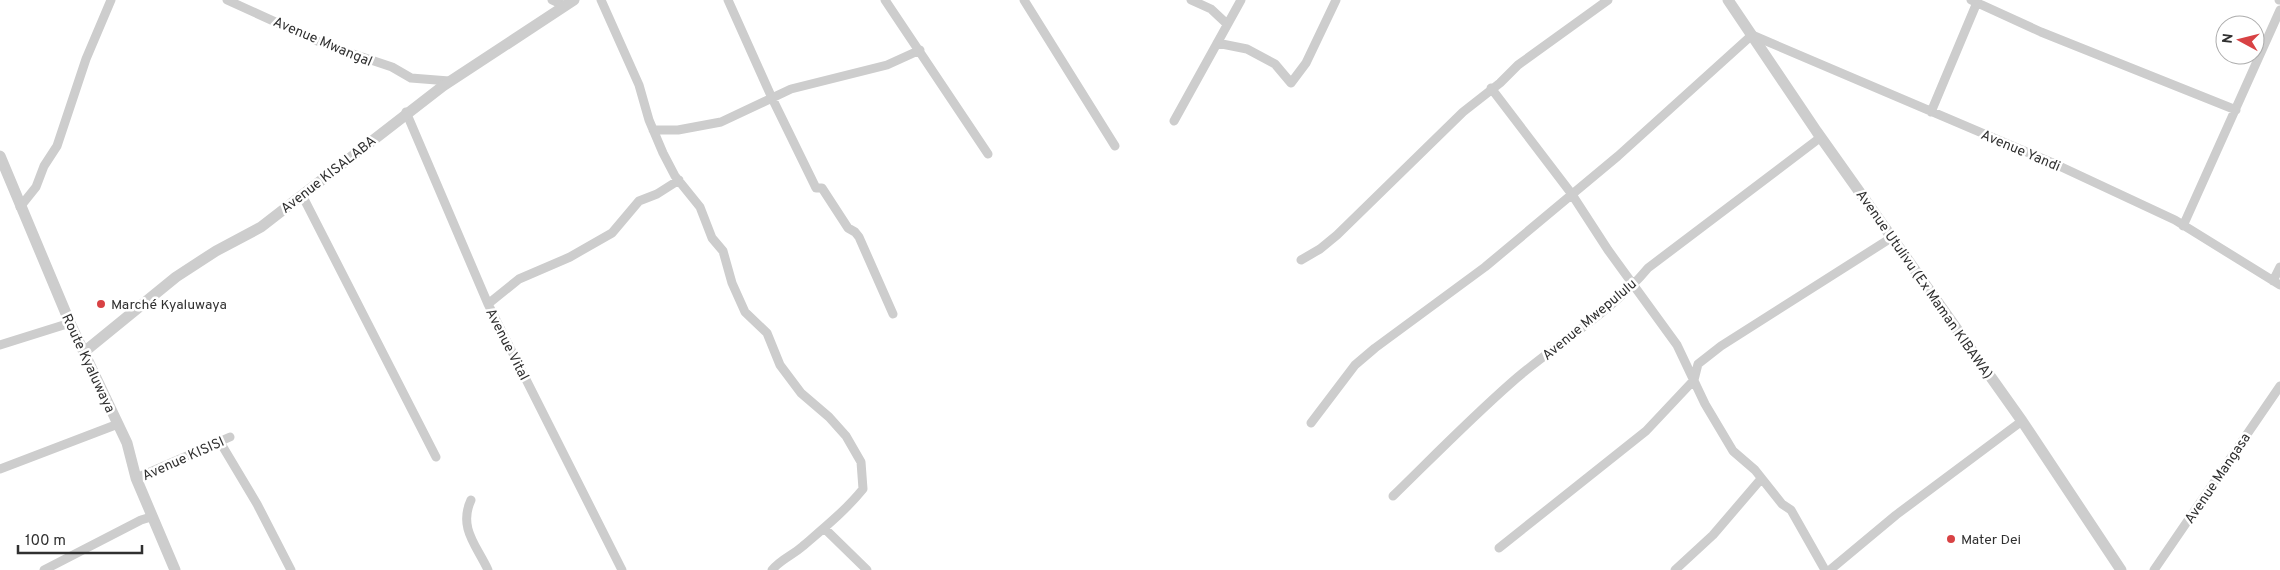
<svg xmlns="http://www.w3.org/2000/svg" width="2280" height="570" viewBox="0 0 2280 570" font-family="Overpass,sans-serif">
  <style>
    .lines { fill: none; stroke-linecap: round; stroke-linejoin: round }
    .minor { stroke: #cdcdcd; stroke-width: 9 }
    .tertiary { stroke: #cdcdcd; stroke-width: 11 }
    .poi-dot { fill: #d84244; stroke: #fff; stroke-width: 2 }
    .labels { text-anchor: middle; stroke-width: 5; stroke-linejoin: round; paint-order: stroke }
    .street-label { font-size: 14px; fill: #303030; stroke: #fff }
    .poi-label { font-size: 14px; fill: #303030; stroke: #fff; text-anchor: start }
  </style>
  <rect width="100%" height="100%" fill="#fff"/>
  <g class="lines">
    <path class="minor" d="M227 0 326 45 392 67 411 78 449 81
      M552 0 565 6
      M601 0 639 85 649 120 663 153 675 176 700 207 712 238 723 251 732 283 745 312 767 333 780 365 801 393 829 417 846 436 861 462 863 489C846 510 824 528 803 546 793 555 781 559 772 570
      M728 0 772 98 816 188H822L848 228 855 232 859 237 893 314
      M885 0 988 154
      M1024 0 1115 146
      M1191 0 1211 9 1227 24
      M1971 0 2041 32 2236 110
      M2279 0H2280
      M1217 43 1247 49 1275 64 1291 83 1306 63 1336 0
      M1491 88 1571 193 1608 250 1677 345 1705 404 1733 451 1755 470 1782 504 1791 510 1825 570
      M406 112 488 304 622 570
      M1931 112 1978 0
      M1174 121 1241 0
      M653 130H678L721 122 791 89 887 65 920 50
      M302 195 436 457
      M20 207 36 187 44 166 57 146 86 59 111 0
      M2183 226 2280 10
      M1301 260 1320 249 1337 235 1463 112 1500 83 1518 65 1608 0
      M2273 281 2280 267
      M488 304 519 279 570 257 612 233 639 201 657 194 679 180
      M0 345 70 323
      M1311 423 1355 365 1375 348 1485 267 1618 156 1752 35 2055 164 2175 220 2280 285
      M220 442 257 504 291 570
      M0 469 118 424
      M136 478 230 437
      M1393 496C1432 458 1470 419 1511 383 1556 343 1610 314 1648 268L1821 137
      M471 500C458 528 477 546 488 570
      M824 528 867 570
      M1499 548 1646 431 1694 380 1698 364 1721 346 1891 238
      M44 570 141 520 151 517
      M1675 570 1713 535 1761 479
      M1830 570 1896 515 2022 421
      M2154 570 2280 386"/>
    <path class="tertiary" d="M1728 0 1817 132 2022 421 2121 570
      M0 156 70 323 127 443 136 478 175 570
      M84 352 176 277 216 251 261 227 443 86 574 0"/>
  </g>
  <g class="poi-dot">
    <circle cx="101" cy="304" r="5"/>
    <circle cx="1951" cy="539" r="5"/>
  </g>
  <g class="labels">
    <g class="street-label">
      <text transform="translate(323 41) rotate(23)" y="5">Avenue Mwangal</text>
      <text transform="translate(2021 150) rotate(23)" y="5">Avenue Yandi</text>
      <text transform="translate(328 174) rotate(-38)" y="5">Avenue KISALABA</text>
      <text transform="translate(1925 284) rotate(55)" y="5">Avenue Utulivu (Ex Maman KIBAWA)</text>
      <text transform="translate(1589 319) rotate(-40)" y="5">Avenue Mwepululu</text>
      <text transform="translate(508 344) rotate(63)" y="5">Avenue Vital</text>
      <text transform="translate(89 363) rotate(65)" y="5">Route Kyaluwaya</text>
      <text transform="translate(183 458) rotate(-24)" y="5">Avenue KISISI</text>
      <text transform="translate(2217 478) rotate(-56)" y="5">Avenue Mangasa</text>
    </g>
    <g class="poi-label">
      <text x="111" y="309">Marché Kyaluwaya</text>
      <text x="1961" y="544">Mater Dei</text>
    </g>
  </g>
  <g transform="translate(2240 40) rotate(277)"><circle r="24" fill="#ffffff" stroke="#acacac"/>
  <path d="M0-4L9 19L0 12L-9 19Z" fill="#d84244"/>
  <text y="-8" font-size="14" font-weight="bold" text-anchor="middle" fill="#303030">N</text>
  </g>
  <path d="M18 545v8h124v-8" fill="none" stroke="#303030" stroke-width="2.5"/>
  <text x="25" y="545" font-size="15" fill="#303030" stroke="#ffffff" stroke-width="4" paint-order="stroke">100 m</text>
</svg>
